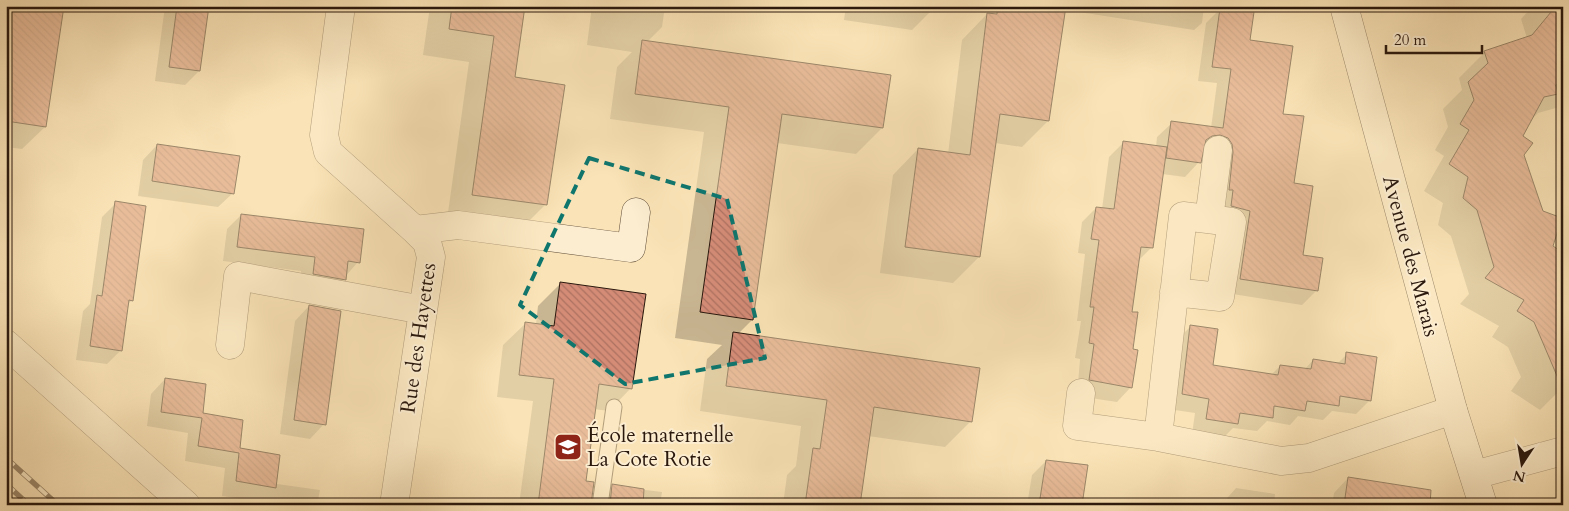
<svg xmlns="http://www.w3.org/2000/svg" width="1569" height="511" viewBox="0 0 1569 511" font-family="Cardo,serif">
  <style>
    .shadow { fill: #0003 }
    .building { fill: url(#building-back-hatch); stroke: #2a180d }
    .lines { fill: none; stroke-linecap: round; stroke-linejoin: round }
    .lane-casing { stroke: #5e4b37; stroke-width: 17 }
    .street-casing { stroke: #5e4b37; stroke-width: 29 }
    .secondary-casing { stroke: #2a180d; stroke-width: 29 }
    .lane { stroke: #fcedd0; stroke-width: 15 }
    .street { stroke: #fcedd0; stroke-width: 28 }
    .secondary { stroke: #fcedd0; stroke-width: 28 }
    .rail-casing { stroke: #2a180d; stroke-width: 5.5 }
    .rail { stroke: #fcedd0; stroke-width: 4; stroke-dasharray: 11; stroke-linecap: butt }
    .marked { fill: none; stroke: #0f766e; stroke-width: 4; stroke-dasharray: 10 6; stroke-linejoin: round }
    .labels { text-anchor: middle; stroke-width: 4; stroke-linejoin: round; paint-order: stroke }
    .street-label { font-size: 21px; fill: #2a180d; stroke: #fcedd0 }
    .poi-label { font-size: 21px; fill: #2a180d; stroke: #fcedd0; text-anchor: start }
  </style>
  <defs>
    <pattern id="building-back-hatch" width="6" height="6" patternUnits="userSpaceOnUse" patternTransform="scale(1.25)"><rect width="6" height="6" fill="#d48c77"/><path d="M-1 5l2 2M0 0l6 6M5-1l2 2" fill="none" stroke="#ac7160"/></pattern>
  </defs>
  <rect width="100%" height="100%" fill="#fae3b6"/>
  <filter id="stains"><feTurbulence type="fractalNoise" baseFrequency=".004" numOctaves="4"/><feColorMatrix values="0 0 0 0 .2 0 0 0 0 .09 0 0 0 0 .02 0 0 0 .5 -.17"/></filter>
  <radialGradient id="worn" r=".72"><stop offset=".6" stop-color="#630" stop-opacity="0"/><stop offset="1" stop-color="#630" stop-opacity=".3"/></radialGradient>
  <path class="shadow" d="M6 6 45 127 22 149 6 147Z
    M165 6H208L199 71 185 85 155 81Z
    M430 6H524L513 78 546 204 520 230 447 220 469 62 423 55Z
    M592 6H665L662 27 647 42 882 128 856 154 777 143 752 320 738 334 971 421 945 447 868 436 858 505H783L787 475 796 466 801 426 700 411 707 359 722 345 675 338 704 132 610 119 617 67 632 52 587 45Z
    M846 6H936L912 30 844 20Z
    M1061 6H1204L1202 23 1194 30 1060 9Z
    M1533 6H1563V106L1538 113 1531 120 1521 137 1523 155 1551 247 1563 254V392L1556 394 1540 410 1511 391 1521 377 1508 347 1492 337 1499 326 1460 304 1469 294 1451 236 1438 225 1443 203 1424 191 1444 156 1435 150 1448 127 1443 109 1462 90 1459 78 1485 52 1527 38 1521 19Z
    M1220 9 1249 41 1282 115 1302 256 1317 290 1302 305 1226 293 1205 149H1201L1199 162 1185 177 1162 174 1151 248 1137 262 1131 313V387L1117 402 1077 396 1080 359 1075 358 1081 321H1077L1085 254 1078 253 1082 222 1096 208 1102 209 1109 157 1124 142 1156 147 1157 137 1172 123 1211 128 1217 83 1198 81 1206 23Z
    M987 14 1048 121 1022 147 995 143 979 257 953 283 880 273 893 175 918 149 948 154 962 40Z
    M157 145 233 193 218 207 138 196 143 160Z
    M116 203 132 300 127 305 121 350 107 364 76 360 83 311 90 304 102 217Z
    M241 215 358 262 330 294 299 288 301 271 223 261 227 229Z
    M561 283 631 388 609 411 594 409 584 482 590 505H519L533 401 497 397 503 345 526 323 536 324 538 306Z
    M309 306 324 424 310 439 280 434 295 321Z
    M1191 326 1212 366 1271 375 1280 366 1305 369 1313 360 1337 364 1347 354 1370 400 1356 414 1332 411 1323 420 1298 416 1290 425 1267 421 1257 431 1233 428 1223 438 1192 434 1195 413 1168 409 1176 341Z
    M165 379 275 486 277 484 320 490 317 505H262L263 500 260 502 222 496 225 468 185 461 188 433 147 426 151 394Z
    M1046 461 1081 505H1027L1032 475Z
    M1348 478 1388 505H1332L1334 493Z
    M613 486 662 492 660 505H594Z
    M1236 488 1275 494 1274 505H1221Z"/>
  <path class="building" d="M6 6H64L46 127 6 121Z
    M177 6H209L200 71 169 67Z
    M452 6H525L515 77 565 85 547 205 472 195 494 36 449 29Z
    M997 6H1066L1049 121 1000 114 980 257 905 247 918 148 970 155 987 13 997 14Z
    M1556 6H1563V83L1556 85 1558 94 1544 97 1523 136 1533 143 1524 155 1543 211 1562 218 1553 246 1563 253V390L1534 322 1517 311 1524 300 1485 278 1494 267 1477 210 1463 198 1468 177 1449 164 1469 130 1460 124 1474 100 1468 82 1488 63 1484 51 1532 35Z
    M1220 8 1254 12 1250 40 1293 46 1283 114 1304 116 1294 183 1313 186 1303 255 1323 258 1318 291 1240 279 1250 211 1231 206 1233 190H1229L1233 152 1232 144 1228 138 1220 135 1212 136 1206 140 1201 163 1166 158 1171 121 1223 128 1231 69 1212 67Z
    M642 40 891 75 883 128 782 114 753 320 700 312 729 107 635 94Z
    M1123 141 1167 147 1153 248 1141 247 1132 312H1138L1133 349 1138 350 1132 388 1089 380 1094 344 1089 343 1094 307H1090L1099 240 1091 239 1096 207 1114 209Z
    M157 144 240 156 234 194 152 181Z
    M115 201 146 206 133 301 129 300 122 351 90 346 97 295 102 296Z
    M241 214 364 229 360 263 348 261 346 280 313 274 315 257 237 247Z
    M560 282 646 294 632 389 599 384 586 481 594 482 591 505H538L554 379 519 375 525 322 554 326Z
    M309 305 341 311 326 425 294 420Z
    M1190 325 1218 329 1213 365 1278 375 1280 365 1311 369 1313 359 1345 364 1346 352 1377 357 1371 401 1340 396 1339 406 1307 401 1305 411 1274 406 1273 418 1240 413 1238 424 1206 419 1209 399 1182 394Z
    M733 332 980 368 972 422 874 407 860 505H805L813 448 820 449 827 400 726 386Z
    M165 378 206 384 203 413 243 420 240 448 280 455 276 488 236 481 239 453 198 446 202 418 161 412Z
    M1046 460 1088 465 1082 505H1039Z
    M1348 477 1431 490 1430 505H1344Z
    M612 484 644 489 643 505H610Z"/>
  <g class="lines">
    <defs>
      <path id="lane" d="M600 505 614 407"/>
      <path id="street" d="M341 6 324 135 328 152 415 230 427 242 431 257 394 505
        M1209 219 1218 150
        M415 230 458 225 631 248 636 212
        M1174 292 1220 297 1232 222 1183 216 1158 437 1281 461 1309 458 1453 410
        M6 344 186 505
        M230 345 238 276 423 310
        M1081 393 1077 426 1158 437
        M1474 475 1563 451"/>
      <path id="secondary" d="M1344 6 1453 410 1483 505"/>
    </defs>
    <use href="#lane" class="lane-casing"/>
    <use href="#street" class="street-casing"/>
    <use href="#secondary" class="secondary-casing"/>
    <use href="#lane" class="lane"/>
    <use href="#street" class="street"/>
    <use href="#secondary" class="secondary"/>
    <defs>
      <path id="rail" d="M6 458 58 505
        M6 484 29 505"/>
    </defs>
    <use href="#rail" class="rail-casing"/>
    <use href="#rail" class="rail"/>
  </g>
  <path d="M0 0H1569V511H0ZM589 158 727 199 765 358 625 384 520 305Z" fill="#fae3b6" fill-opacity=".55" fill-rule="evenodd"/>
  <path class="marked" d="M589 158 727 199 765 358 625 384 520 305Z"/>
  <defs>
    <symbol id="school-square" viewBox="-11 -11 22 22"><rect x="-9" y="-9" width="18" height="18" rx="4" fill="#8f2418" stroke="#fcedd0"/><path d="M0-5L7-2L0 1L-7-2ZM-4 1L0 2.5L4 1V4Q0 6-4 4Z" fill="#fff"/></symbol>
  </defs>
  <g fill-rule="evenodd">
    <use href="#school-square" x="552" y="431" width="32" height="32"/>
  </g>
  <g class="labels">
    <g class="street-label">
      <text transform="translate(1411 256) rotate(75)" y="7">Avenue des Marais</text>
      <text transform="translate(418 338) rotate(-82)" y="7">Rue des Hayettes</text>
    </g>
    <g class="poi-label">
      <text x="587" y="442">École maternelle<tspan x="587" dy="24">La Cote Rotie</tspan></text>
    </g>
  </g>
  <rect width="1569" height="511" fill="none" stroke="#fae3b6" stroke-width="25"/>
  <rect x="8" y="8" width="1554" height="496" fill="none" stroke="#2a180d" stroke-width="2.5"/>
  <rect x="12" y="12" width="1544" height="486" fill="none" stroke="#2a180d"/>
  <g transform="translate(1522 464) rotate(192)" stroke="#fcedd0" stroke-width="4" paint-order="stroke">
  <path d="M0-4L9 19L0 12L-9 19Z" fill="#2a180d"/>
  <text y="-8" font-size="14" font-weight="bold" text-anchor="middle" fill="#2a180d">N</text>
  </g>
  <path d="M1386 45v8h96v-8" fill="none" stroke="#2a180d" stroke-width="2.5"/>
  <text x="1394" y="45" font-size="15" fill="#2a180d" stroke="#fcedd0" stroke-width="4" paint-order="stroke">20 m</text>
  <rect width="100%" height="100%" filter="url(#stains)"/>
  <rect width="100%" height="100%" fill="url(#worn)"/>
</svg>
